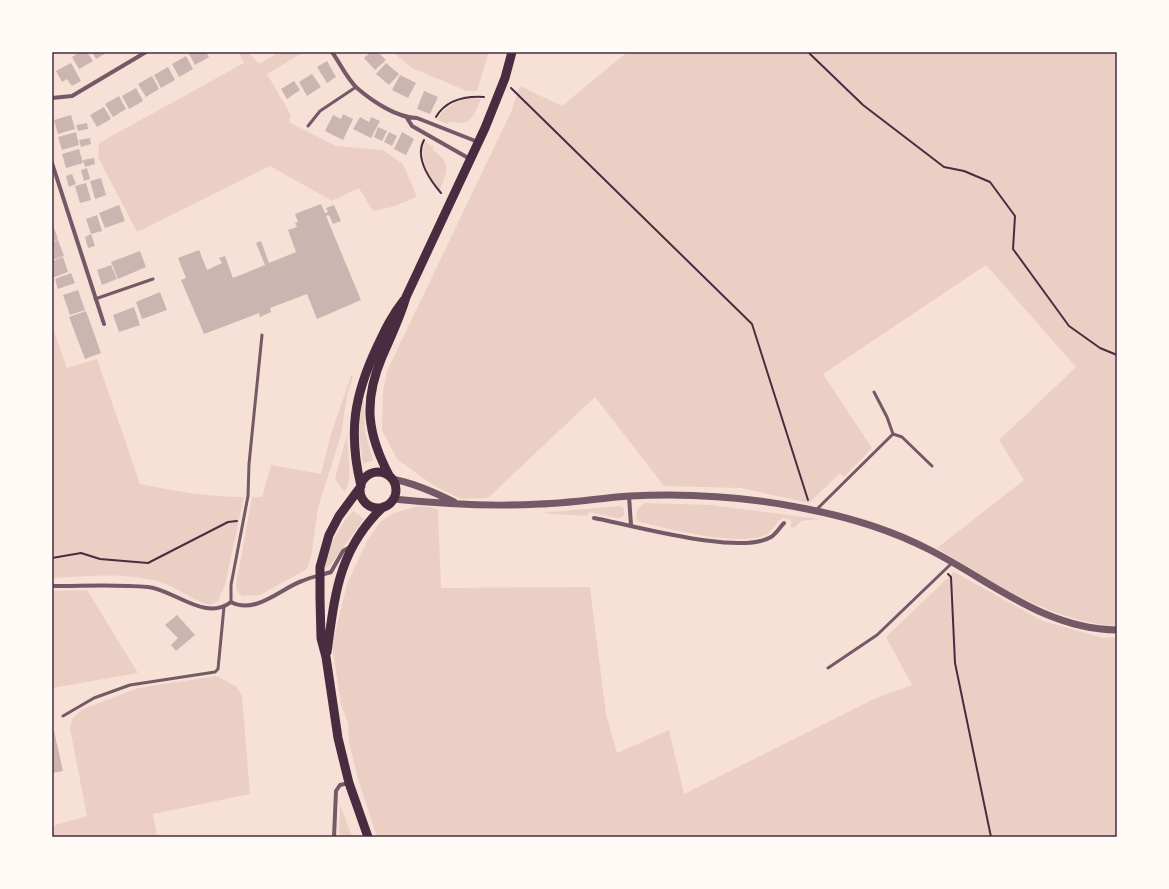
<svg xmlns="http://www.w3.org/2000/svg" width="1169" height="889" viewBox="0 0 1169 889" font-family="'Work Sans',sans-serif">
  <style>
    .green { fill: #ebcfc5 }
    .building { fill: #ccb4b1 }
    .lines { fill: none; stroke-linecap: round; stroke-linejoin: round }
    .path { stroke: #4a2c40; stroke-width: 2 }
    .service { stroke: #755966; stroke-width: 3 }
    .minor { stroke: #755966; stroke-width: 4 }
    .tertiary { stroke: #755966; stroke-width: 7 }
    .primary { stroke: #4a2c40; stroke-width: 9 }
    .neatline { fill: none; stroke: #4a2c40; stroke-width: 1.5 }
  </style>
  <rect width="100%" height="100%" fill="#f7e1d7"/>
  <path class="green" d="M238 52H248L259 64 279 52H304L267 74 291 115 289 122 336 146 383 150 403 164 417 197 392 207 373 211 359 188 332 201 270 166 137 232 98 157 99 143 244 63Z
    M393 52H489L477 91H467L412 68Z
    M627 52H1117V626C1053 623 990 581 937 548L1024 480 999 440 1076 367 986 265 823 374 872 448 844 477 840 473 809 503 741 488 664 486 595 397 488 498 461 499 433 485 397 459 382 430 383 391 387 371 511 112 520 86 562 106Z
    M469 98 481 99C474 115 471 128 449 121L448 124 437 120C444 108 455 101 469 98Z
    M425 142 434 147 433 150C452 163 447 171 440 190 430 177 418 158 425 142Z
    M52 326 67 368 97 359 140 484C175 491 209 497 244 497L225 585 218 601 210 605C192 601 178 587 160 582 125 572 88 576 52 578Z
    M352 373 353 376 347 396 341 435 318 508 311 557 307 569 260 595 242 596 237 591 236 585 252 497H262L271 465 321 474 331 434Z
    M362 400H364L365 432 373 460 363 464 359 433Z
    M347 434C347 448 354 483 344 492L335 479Z
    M645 503 711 505 820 519 801 521 794 528 790 526 792 523 790 519 783 518C775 522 773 533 763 536 733 546 671 529 639 522L636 518C636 511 638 506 645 503Z
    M418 506 430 507 438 510 441 588 590 587 606 714 617 753 669 730 684 794 876 698 912 685 886 637 954 572 1043 621 1103 638 1117 637V837H377L358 779 349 742 348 723 341 704 332 646 347 584 368 539 381 521 394 513Z
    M620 506 624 508V515L620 518H616L589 512 587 516 540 513Z
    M353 511 364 519 330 566 325 568C328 548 338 526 353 511Z
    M87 590 138 673 52 688V591Z
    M216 676 236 686 242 696 250 794 153 814 157 837H52V826L87 816 70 729 72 719 81 710 138 688Z
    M340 804 352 837 339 834Z"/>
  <path class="building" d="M80 52H87L93 61 79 69 72 57Z
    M92 52H108L96 59Z
    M188 52H206L209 57 195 65Z
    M371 52H378L386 60 375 70 364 58Z
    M186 56 193 69 179 77 172 64Z
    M327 61 336 77 327 83 317 67Z
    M71 63 81 81 72 86 67 79 62 82 56 71Z
    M386 63 399 74 389 85 376 74Z
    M168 67 175 80 161 88 154 75Z
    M312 74 321 87 307 96 299 82Z
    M400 75 416 83 408 98 392 90Z
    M152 76 159 89 146 97 138 84Z
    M294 81 300 90 287 99 281 89Z
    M136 88 143 101 129 109 122 96Z
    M424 91 438 97 430 114 417 109Z
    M119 96 126 109 113 117 105 104Z
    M104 107 111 119 97 127 90 115Z
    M343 114 353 119 343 140 325 131 333 115 341 119Z
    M71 115 75 129 58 134 54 120Z
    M360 117 369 122 371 117 380 121 371 138 353 129Z
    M87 123 88 129 78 131 76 125Z
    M378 127 387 131 382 141 374 137Z
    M76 132 79 145 62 150 58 137Z
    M389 132 397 136 392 146 384 142Z
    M402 132 414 139 406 155 394 149Z
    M90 138 91 144 81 147 79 140Z
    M79 149 83 163 66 168 62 154Z
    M94 158 95 164 85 167 83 160Z
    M87 168 90 179 84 181 81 170Z
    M72 174 76 184 69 187 66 176Z
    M101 178 106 195 95 199 90 181Z
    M86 183 91 200 80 203 75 186Z
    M321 204 325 213 328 212 326 208 334 205 341 221 333 224 329 215 326 216 361 300 317 319 307 294 270 308 271 312 260 317 259 313 204 334 181 280 186 278 178 258 199 250 207 270 222 263 219 258 225 256 233 278 265 265 256 243 261 241 269 263 296 252 288 230 297 227 295 223 298 222 295 214Z
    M119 205 125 221 105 228 99 213Z
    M97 215 102 231 91 234 86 219Z
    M52 222 58 239 52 242Z
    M91 234 95 246 88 248 85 237Z
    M58 240 64 256 52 260V242Z
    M140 251 146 267 118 279 111 262Z
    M63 257 68 272 52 278V261Z
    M111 265 117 279 102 285 97 270Z
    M71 273 75 283 58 289 55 279Z
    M78 290 85 310 70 315 63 295Z
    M160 292 167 310 142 319 136 302Z
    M134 307 140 325 119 332 113 315Z
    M86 311 101 353 85 359 69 317Z
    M177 615 195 635 176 651 171 645 178 638 165 625Z
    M54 731 63 771 52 773V732Z"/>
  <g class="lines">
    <path class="path" d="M808 52 863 105 944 167 964 171 990 182 1015 216 1013 249 1069 326 1100 348 1117 355
      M511 88 752 324 808 500
      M436 117C446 100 466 96 484 97
      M424 140C414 158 430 180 441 193
      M52 558 81 553 100 559 148 563 228 522 237 521
      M948 574 951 577 955 663 991 837"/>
    <path class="service" d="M308 126 320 111 356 87
      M95 299 153 279
      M893 434 902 437 932 466
      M816 510 893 434 887 417 874 392
      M231 602V585L248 496 249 464 262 335
      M828 668 877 635 952 563
      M63 716 94 698 130 685 215 672 218 669 224 607"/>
    <path class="minor" d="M332 52C340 63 347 79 357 88 372 101 397 118 417 118L478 142
      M52 98 72 96 146 52
      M407 118 412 126 470 159
      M52 163 104 324
      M629 496 631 525
      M594 518C632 525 740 556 771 537 776 534 780 527 784 523
      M52 586C84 586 116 584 148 587 175 590 205 622 231 602 255 615 280 589 302 581 311 577 322 575 331 572L343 551 350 547
      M334 837 336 791 340 785 349 783"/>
    <path class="tertiary" d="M392 479C414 483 434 492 454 502
      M393 499C442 504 491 507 540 504 570 503 600 498 630 496 689 493 749 497 807 509 848 517 891 530 928 549 990 580 1043 629 1117 630"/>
    <path class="primary" d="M360 490a18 18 0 1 1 36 0a18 18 0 1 1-36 0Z
      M390 477C367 434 363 402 382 357 391 336 400 318 406 297L485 128 505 78 512 52
      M361 486C348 432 354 396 377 347 385 330 392 315 404 300
      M359 489 339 516 329 535 320 567V598L321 638 326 657 338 738 349 783 368 837
      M327 652C335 595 338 550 383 507"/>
  </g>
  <rect width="1169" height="889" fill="none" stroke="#fffaf5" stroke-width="106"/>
  <rect x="53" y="53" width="1063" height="783" class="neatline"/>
</svg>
